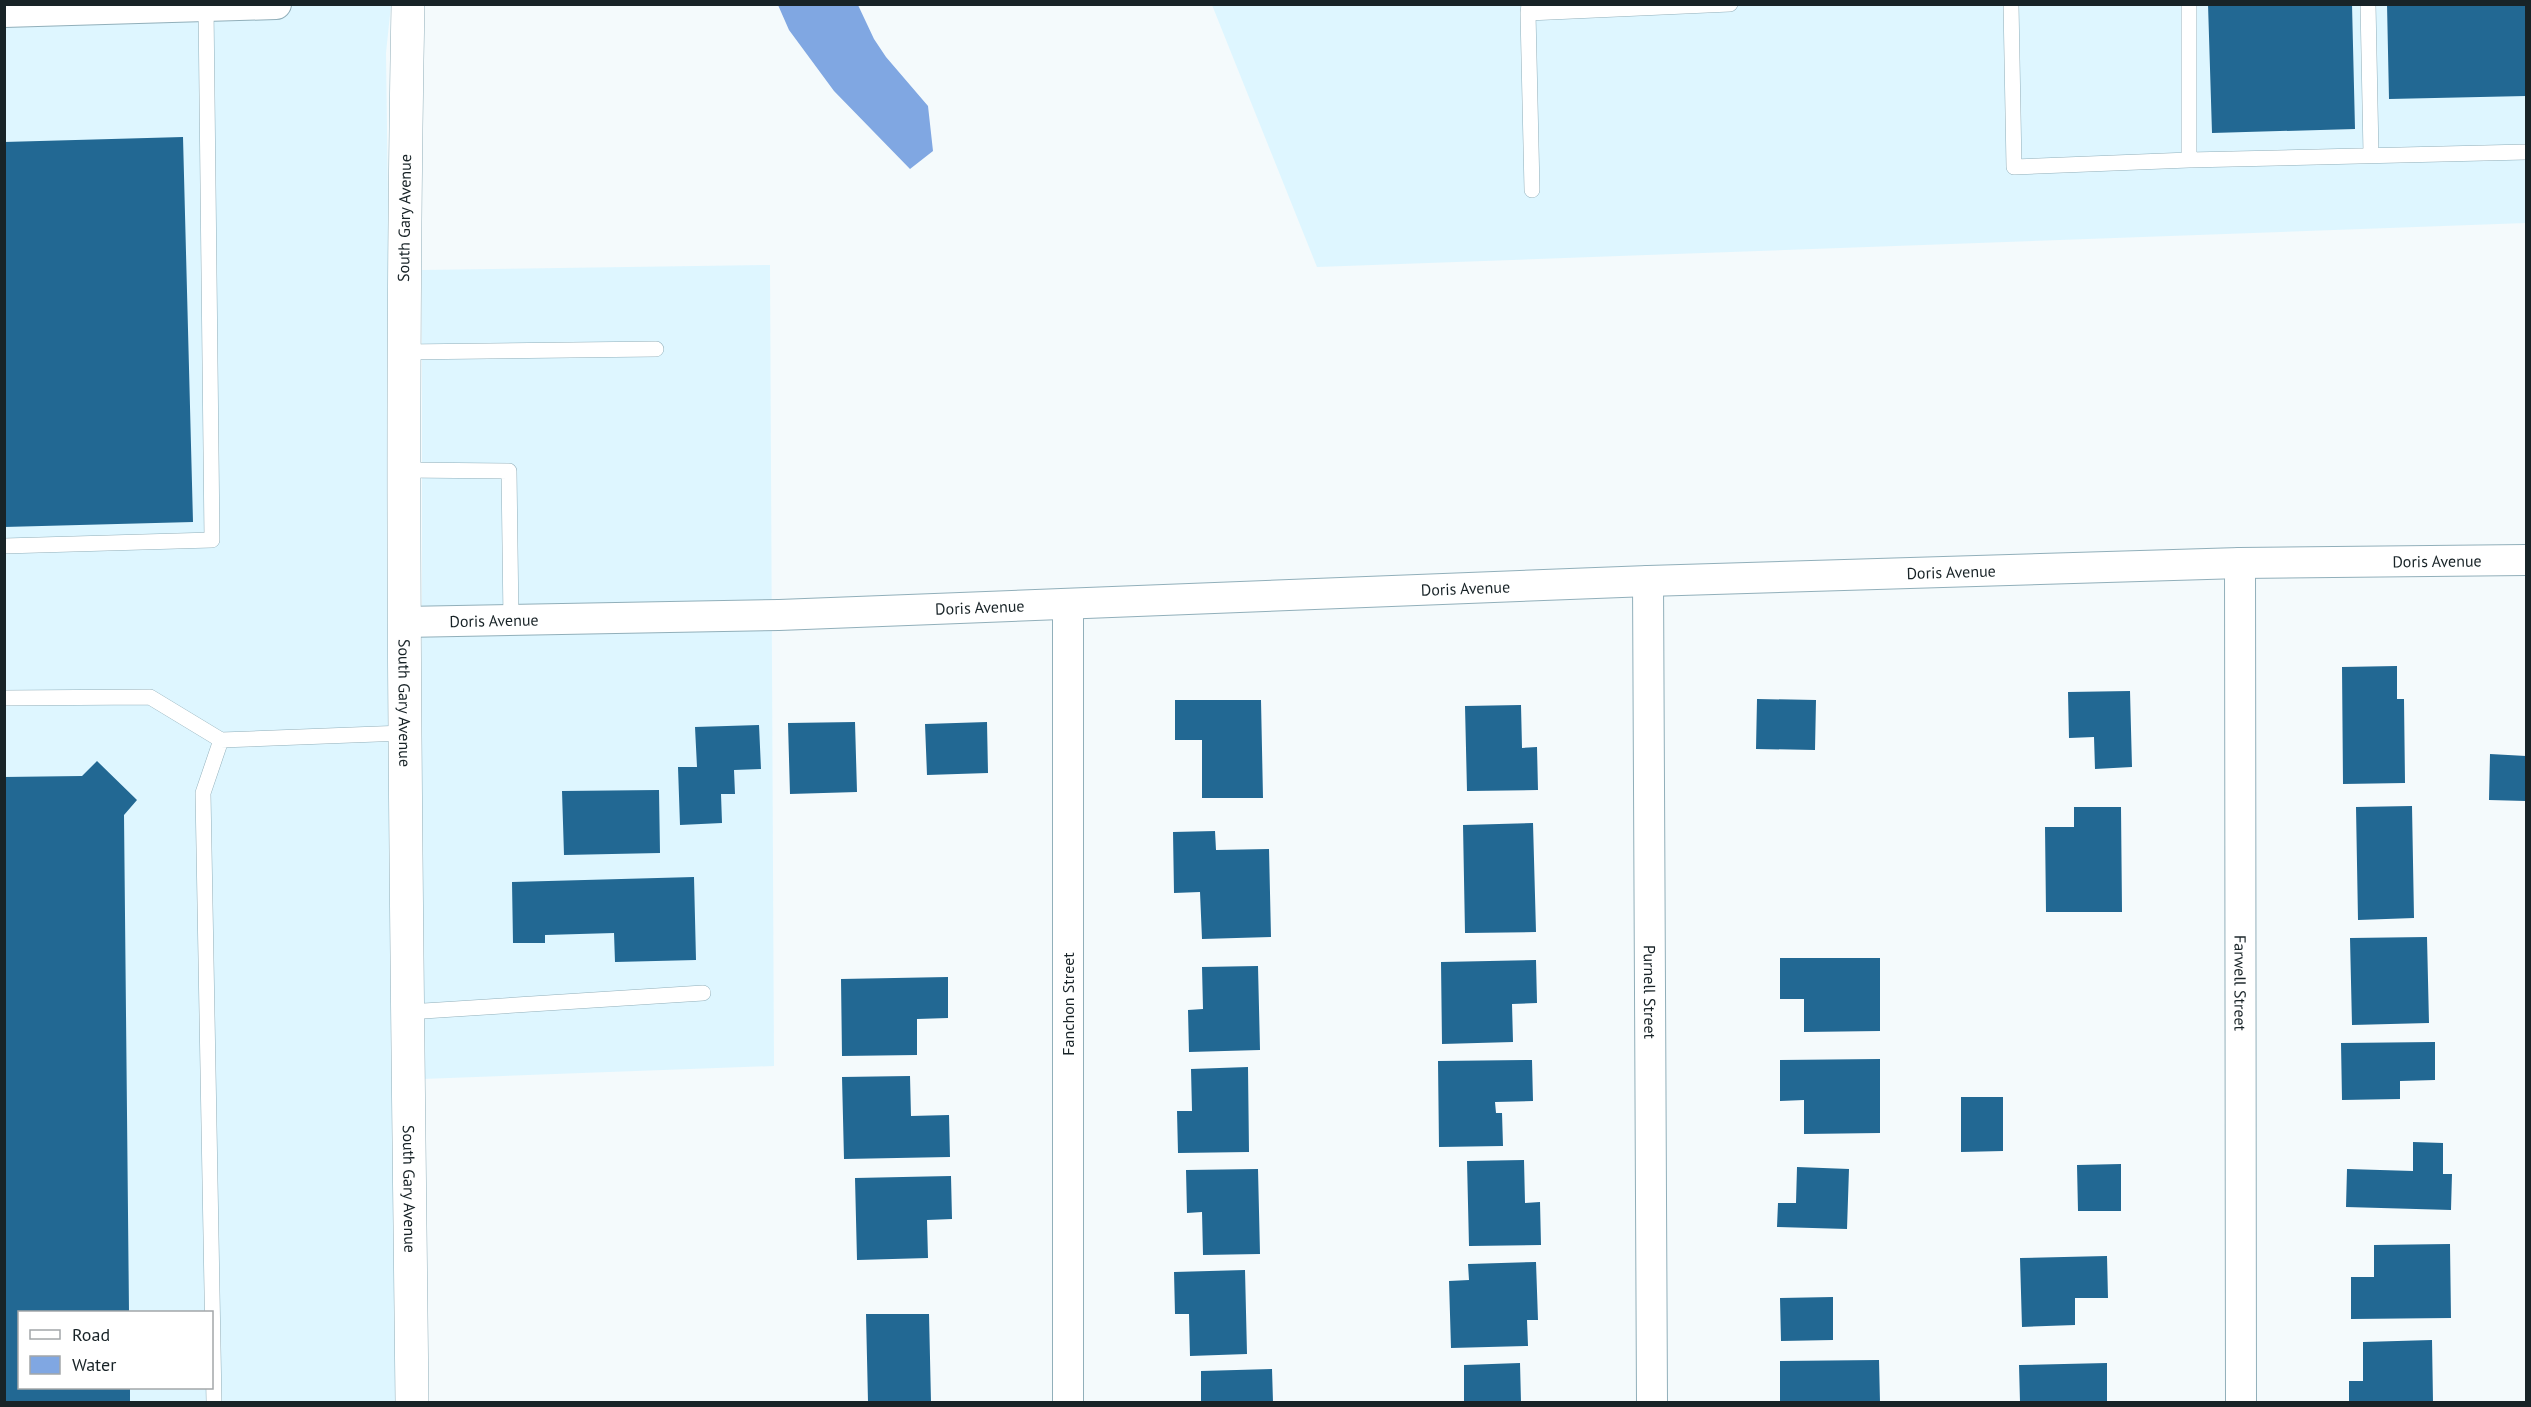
<svg xmlns="http://www.w3.org/2000/svg" width="2531" height="1407" viewBox="0 0 2531 1407" font-family="'PT Sans',sans-serif">
  <style>
    .built { fill: #def6ff; fill-rule: evenodd }
    .water { fill: #80a7e2 }
    .building { fill: #226893 }
    .lines { fill: none; stroke-linecap: round; stroke-linejoin: round }
    .service-casing { stroke: #91afba; stroke-width: 16 }
    .minor-casing { stroke: #91afba; stroke-width: 32 }
    .secondary-casing { stroke: #91afba; stroke-width: 34 }
    .service { stroke: #fff; stroke-width: 15 }
    .minor { stroke: #fff; stroke-width: 30 }
    .secondary { stroke: #fff; stroke-width: 33 }
    .labels { text-anchor: middle; stroke-width: 6; stroke-linejoin: round; paint-order: stroke }
    .street-label { font-size: 16px; fill: #182327; stroke: #fff }
  </style>
  <rect width="100%" height="100%" fill="#f4fafc"/>
  <path class="built" d="M5 5H391L386 53 404 1402H5ZM20 1312H212V1388H20Z
    M1212 5H2526V223L1317 267Z
    M770 265 774 1066 422 1079V270Z"/>
  <path class="water" d="M778 5H858L874 39 886 57 928 106 933 151 910 169 834 91 789 30Z"/>
  <path class="building" d="M2208 4H2352L2355 129 2212 133Z
    M2387 4H2526V96L2389 99Z
    M183 137 193 522 4 527V142Z
    M2397 666V699H2404L2405 783 2343 784 2342 667Z
    M2130 691 2132 767 2095 769 2094 737 2069 738 2068 692Z
    M1757 699 1816 700 1815 750 1756 749Z
    M1175 700H1261L1263 798H1202V740H1175Z
    M1521 705 1522 748 1537 747 1538 790 1467 791 1465 706Z
    M855 722 857 792 790 794 788 723Z
    M987 722 988 773 927 775 925 724Z
    M759 725 761 769 734 770 735 794H721L722 823 680 825 678 767H697L695 727Z
    M2490 754 2526 756V801L2489 800Z
    M97 761 137 800 124 815 129 1312H20V1388H130V1402H4V777L82 776Z
    M659 790 660 853 564 855 562 791Z
    M2412 806 2414 918 2358 920 2356 807Z
    M2074 807H2121L2122 912H2046L2045 827H2074Z
    M1533 823 1536 932 1465 933 1463 825Z
    M1215 831 1216 850 1269 849 1271 937 1202 939 1200 892 1174 893 1173 832Z
    M694 877 696 960 615 962 614 933 545 935V943H513L512 882Z
    M2427 937 2429 1023 2352 1025 2350 938Z
    M1780 958H1880V1031L1804 1032V999H1780Z
    M1536 960 1537 1003 1512 1004 1513 1042 1442 1044 1441 962Z
    M1258 966 1260 1050 1189 1052 1188 1010 1203 1009 1202 967Z
    M948 977V1018L917 1019V1055L842 1056 841 979Z
    M2435 1042V1080L2400 1081V1099L2342 1100 2341 1043Z
    M1880 1059V1133L1804 1134V1100L1780 1101V1060Z
    M1532 1060 1533 1101 1495 1102 1496 1113H1502L1503 1146 1439 1147 1438 1061Z
    M1248 1067 1249 1152 1178 1153 1177 1111H1192L1191 1069Z
    M910 1076 911 1116 949 1115 950 1157 844 1159 842 1077Z
    M1961 1097H2003V1151L1961 1152Z
    M2413 1142 2443 1143V1174H2452L2451 1210 2346 1207 2347 1169 2413 1171Z
    M1524 1160 1525 1203 1540 1202 1541 1245 1469 1246 1467 1161Z
    M2121 1164V1211H2078L2077 1165Z
    M1797 1167 1849 1169 1847 1229 1777 1227 1778 1203H1796Z
    M1258 1169 1260 1254 1203 1255 1202 1212 1187 1213 1186 1170Z
    M951 1176 952 1219 927 1220 928 1258 857 1260 855 1178Z
    M2450 1244 2451 1318 2351 1319V1277H2374V1245Z
    M2107 1256 2108 1298H2075V1325L2022 1327 2020 1258Z
    M1536 1262 1538 1320H1527L1528 1346 1451 1348 1449 1281 1469 1280 1468 1264Z
    M1245 1270 1247 1354 1190 1356 1189 1314H1175L1174 1272Z
    M1833 1297V1340L1781 1341 1780 1298Z
    M866 1314H929L931 1402H868Z
    M2432 1340 2433 1402H2349V1381H2363V1342Z
    M1879 1360 1880 1402H1780V1361Z
    M1520 1363 1521 1402H1464V1365Z
    M2107 1363V1402H2020L2019 1365Z
    M1272 1369 1273 1402H1201V1371Z"/>
  <g class="lines">
    <defs>
      <path id="service" d="M1529 4 1528 13 1730 4
        M2011 4 2014 167 2189 160
        M2189 4V160L2526 152
        M2368 4 2371 154
        M1528 13 1532 190
        M403 352 656 349
        M403 470 509 471 511 620
        M4 546 212 540 206 6
        M4 698 150 697 221 740 404 733
        M408 1012 703 993
        M214 1402 203 793 221 740"/>
      <g id="minor">
        <path d="M4 12 276 4"/>
        <path id="s1" d="M2240 563 2241 1402"/>
        <path id="s2" d="M1648 581 1652 1402"/>
        <path d="M1068 605V1402"/>
        <path id="s3" d="M404 622 779 615 1648 581 2240 563 2526 560"/>
      </g>
      <g id="secondary">
        <path id="s4" d="M408 4C399 471 407 936 412 1402"/>
      </g>
    </defs>
    <use href="#service" class="service-casing"/>
    <use href="#minor" class="minor-casing"/>
    <use href="#secondary" class="secondary-casing"/>
    <use href="#service" class="service"/>
    <use href="#minor" class="minor"/>
    <use href="#secondary" class="secondary"/>
  </g>
  <g class="labels">
    <g class="street-label">
      <text transform="translate(404 218) rotate(-89)" y="6">South Gary Avenue</text>
      <text dy="6" stroke="none"><textPath href="#s3" startOffset="2034">Doris Avenue</textPath></text>
      <text dy="6" stroke="none"><textPath href="#s3" startOffset="1548">Doris Avenue</textPath></text>
      <text dy="6" stroke="none"><textPath href="#s3" startOffset="1062">Doris Avenue</textPath></text>
      <text dy="6" stroke="none"><textPath href="#s3" startOffset="576">Doris Avenue</textPath></text>
      <text dy="6" stroke="none"><textPath href="#s3" startOffset="90">Doris Avenue</textPath></text>
      <text dy="6" stroke="none"><textPath href="#s4" startOffset="699">South Gary Avenue</textPath></text>
      <text dy="6" stroke="none"><textPath href="#s1" startOffset="420">Farwell Street</textPath></text>
      <text dy="6" stroke="none"><textPath href="#s2" startOffset="411">Purnell Street</textPath></text>
      <text transform="translate(1068 1004) rotate(-90)" y="6">Fanchon Street</text>
      <text dy="6" stroke="none"><textPath href="#s4" startOffset="1185">South Gary Avenue</textPath></text>
    </g>
  </g>
  <rect width="2531" height="1407" fill="none" stroke="#182327" stroke-width="12"/>
  <rect x="18" y="1311" width="195" height="78" fill="#ffffff" stroke="#a3a7a9" stroke-width="1.5"/>
  <rect x="30" y="1330" width="30" height="9" fill="#ffffff" stroke="#a3a7a9" stroke-width="1.5"/>
  <text x="72" y="1341" font-size="18" fill="#182327">Road</text>
  <rect x="30" y="1356" width="30" height="18" fill="#80a7e2" stroke="#a3a7a9" stroke-width="1.5"/>
  <text x="72" y="1371" font-size="18" fill="#182327">Water</text>
</svg>
